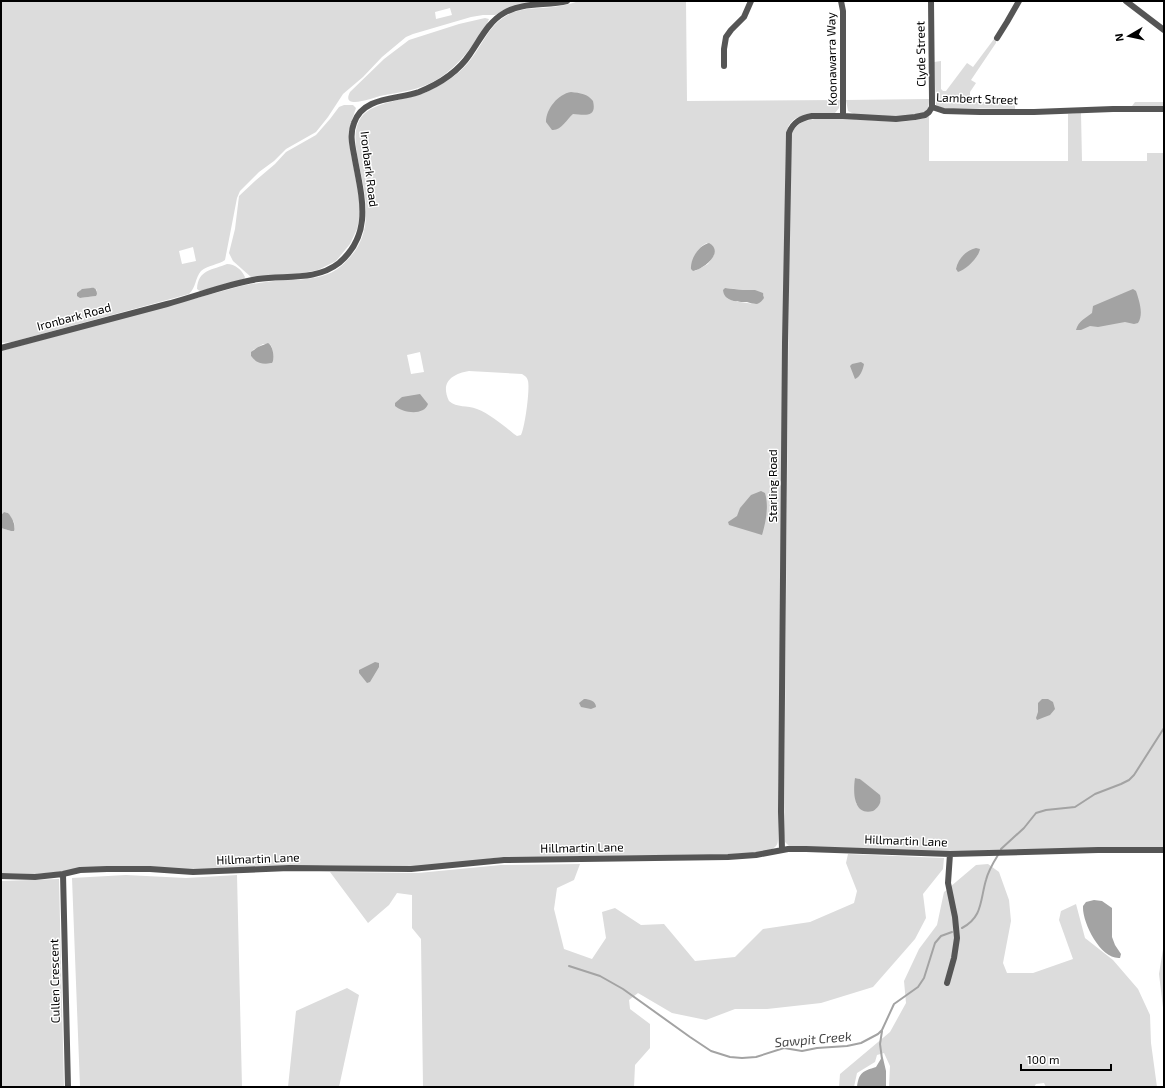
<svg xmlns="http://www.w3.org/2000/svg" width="1165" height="1088" viewBox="0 0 1165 1088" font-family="'Exo 2',sans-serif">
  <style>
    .green { fill: #dcdcdc; fill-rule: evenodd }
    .water { fill: #a3a3a3 }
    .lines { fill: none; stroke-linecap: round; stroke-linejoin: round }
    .stream { stroke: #a3a3a3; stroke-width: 2 }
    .minor { stroke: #555; stroke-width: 6 }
    .labels { text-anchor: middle; stroke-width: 3; stroke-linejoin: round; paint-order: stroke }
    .street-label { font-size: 12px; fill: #000; stroke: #fff }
    .water-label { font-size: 13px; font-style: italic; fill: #444; stroke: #fff }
  </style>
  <rect width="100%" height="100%" fill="#fff"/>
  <path class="green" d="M1 1H550L508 8 495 15H483L471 17 413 34 406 37 382 57 363 77 343 94 328 117 316 132 286 149 274 161 259 172 240 191 237 198 225 260C218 265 208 265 201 271 195 278 196 288 189 294L12 342 1 343ZM450 8 452 15 436 19 435 12ZM193 247 196 261 182 264 179 251ZM94 288 97 290 96 296 80 298V290Z
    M579 1H686L687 101 840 100 839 108 835 113C816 117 791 108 786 134L778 837C778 840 778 844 776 846 770 854 745 853 735 854L540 857H502L465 862 416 866 326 865 239 869 66 871 36 874 1 873V528L11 531 15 528 14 522 8 513 4 512 1 515V351L241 286C252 284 263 282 274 281 292 279 310 281 328 274 339 270 348 260 355 251 374 223 364 190 358 160 356 147 353 133 359 121 369 100 409 101 429 91 443 84 458 75 468 63 481 48 488 26 506 16 520 7 537 9 553 7 562 6 571 4 579 1ZM707 243 714 255 708 264 695 271 691 265C694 256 698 247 707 243ZM727 288 743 290H753L764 295V298L754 304 733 301 727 298 724 289ZM263 344H270C274 350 273 356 272 363 265 365 255 361 251 356L253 350ZM420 352 424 372 411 374 407 355ZM469 371 522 374C525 376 527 377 528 381 530 389 525 427 521 435L517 436 514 434C503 425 490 414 477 409 467 405 457 408 449 401 440 382 452 374 469 371Z
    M485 18 489 19 487 24C473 45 460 65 438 79 420 90 401 92 380 96 375 97 340 111 350 92L384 59 409 40 459 24Z
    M994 39 996 40V43L971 80 976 83 970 92V98L975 102H1015V109L943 108 936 105 934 62 941 61V89L943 91H946L967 63 973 67Z
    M929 99C929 103 929 108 926 111 915 120 868 115 854 114L848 111 846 100Z
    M1135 102H1164V106H1132Z
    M344 105H353L356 108 349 129V143L360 202V214L357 229 350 244 336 261 318 270 297 274 251 277 233 261 229 253 235 229 239 196 255 181 275 164 286 152 316 135 330 119 339 107Z
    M1081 113 1082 161H1147V153H1164V848L945 852 821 847H790L785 842 784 835 790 146C791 138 791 131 797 126 818 106 897 132 929 116V161H1068V114ZM855 778 860 779 881 800 877 807 856 804 855 793Z
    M227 264C235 264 242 270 245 277L244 279 204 290 200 291 197 289C198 269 213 270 227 264Z
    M848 854 944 858 943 869 923 894 926 918 915 939 873 987 821 1003 767 1009H735L706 1020 672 1013 638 993 629 1000 630 1009 650 1024V1048L635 1065 634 1087H423L421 939 412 928V895L397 893 389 905 368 923 330 872 418 873 501 865 580 864 574 880 557 888 554 909 564 949 592 959 606 938 602 912 615 908 641 925 664 924 695 961 735 957 763 929 810 922 854 903 857 891 846 863Z
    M988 864 999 872 1009 900 1011 921 1003 963 1007 973H1033L1073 959 1059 920 1061 911 1076 904 1085 938 1113 960 1138 989 1150 1015 1151 1043 1157 1087H1046L1044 1083 1036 1084 1034 1087H889L890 1066 884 1053 877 1055 875 1062 857 1073 854 1087H839L840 1074 890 1032 906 1003 904 981 919 949 937 925 944 892 947 890 952 908 956 958 950 887 976 865Z
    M126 875 186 878 237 875 242 1087H80L72 878Z
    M59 879 64 1087H1V881Z
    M1164 943V1016L1159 974Z
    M347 988 359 995 339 1087H288L296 1011Z"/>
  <path class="water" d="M571 92C580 93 588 94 593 101 597 118 585 115 573 114 567 119 561 131 552 130L546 122C546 109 558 94 571 92Z
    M709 243C725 252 704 269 693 271L691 269C690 259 699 245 709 243Z
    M976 248 980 249C979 257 966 270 958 272L956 269C958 259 966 250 976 248Z
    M91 288C95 287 97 290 97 294L96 296 80 298 77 296V293L82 289Z
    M725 288 743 290H755L763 293 764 298C762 301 760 303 757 304 754 304 750 303 747 302 738 302 724 302 723 290Z
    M1133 289 1136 291C1139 300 1144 314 1138 323L1134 324 1125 322 1098 327 1090 326 1081 330H1076C1078 321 1086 318 1092 313L1093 306Z
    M268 343C273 346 274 355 273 361L272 363C263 365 256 363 251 356V352L258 347Z
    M861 362 864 364C863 370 860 377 855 379L850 366 852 364Z
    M420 394 428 404C424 416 403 413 395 406V403L402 397Z
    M761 491 765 493C769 506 766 522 762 535L729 525 728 522 737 516 740 508 751 495Z
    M4 512 8 513C12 517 16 525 14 531H11L1 528V515Z
    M375 662 379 663V667L370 682 367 683 359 673V670Z
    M584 699C589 699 596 701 596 707L591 709 581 707 579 703Z
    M1042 699H1048L1053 702 1055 709 1050 715 1037 720 1036 718 1038 712V703Z
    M855 778 860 779 880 795C882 802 879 807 873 811 853 816 853 792 855 778Z
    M1094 900 1102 901 1112 908V937L1115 945 1121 954 1120 958C1101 960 1082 923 1083 906L1086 902Z
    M882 1057 883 1058 886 1071V1087H857C859 1072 863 1071 876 1067Z"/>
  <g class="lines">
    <path class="stream" d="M1001 849 1024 828 1036 813 1046 810 1075 807 1095 794 1121 784 1129 780 1134 775 1164 728
      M962 928C983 917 980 900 986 880 988 872 993 863 998 855
      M569 966 600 976 623 989 690 1037 711 1051 730 1057 742 1058 756 1057 784 1048 802 1051 817 1048 847 1046 861 1043 878 1034 882 1030 894 1004 918 987 924 978 935 943 941 936 952 932
      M882 1031 880 1044 882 1059"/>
    <path class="minor" d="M841 1 843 11V116
      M1126 1 1164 30
      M997 38 1007 22 1019 1
      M724 66V49L726 37 731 30 744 17 751 1
      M932 107 944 111 980 112H1034L1113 109H1164
      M1 348C56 333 112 319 167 304 197 296 227 284 258 279 286 275 316 281 339 263 373 234 362 198 355 160 353 148 349 135 354 123 363 96 397 100 419 92 439 84 458 72 470 54 480 40 488 22 504 13 522 2 547 6 567 1
      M782 850 781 812 785 343 789 133C793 122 801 118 812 116H843L896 119 915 117 925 115 929 112 932 107V99L931 1
      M63 874 68 1087
      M1 876 35 877 63 874 80 870 107 869H150L193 872 289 868 411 869 504 860 728 857 756 855 788 849H806L950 854 1098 850H1164
      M947 983 954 958 957 938 955 917 948 883 950 854"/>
  </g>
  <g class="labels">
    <g class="street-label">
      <text transform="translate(921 54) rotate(-91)" y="4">Clyde Street</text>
      <text transform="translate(832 59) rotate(-91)" y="4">Koonawarra Way</text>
      <text transform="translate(977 99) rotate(2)" y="4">Lambert Street</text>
      <text transform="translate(369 169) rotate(83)" y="4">Ironbark Road</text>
      <text transform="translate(74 317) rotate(-15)" y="4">Ironbark Road</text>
      <text transform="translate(773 486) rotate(-90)" y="4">Starling Road</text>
      <text transform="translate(906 841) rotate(2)" y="4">Hillmartin Lane</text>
      <text transform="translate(582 848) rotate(-1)" y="4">Hillmartin Lane</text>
      <text transform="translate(258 859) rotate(-2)" y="4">Hillmartin Lane</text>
      <text transform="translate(55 981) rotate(-91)" y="4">Cullen Crescent</text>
    </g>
    <g class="water-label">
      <text transform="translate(813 1039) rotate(-5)" y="5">Sawpit Creek</text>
    </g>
  </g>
  <rect width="1165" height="1088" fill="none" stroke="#000000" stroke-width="4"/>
  <g transform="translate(1129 36) rotate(261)" stroke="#ffffff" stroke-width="3" paint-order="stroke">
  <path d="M0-3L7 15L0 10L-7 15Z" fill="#000000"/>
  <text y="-6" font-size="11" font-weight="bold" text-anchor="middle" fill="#000000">N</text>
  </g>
  <path d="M1021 1064v6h90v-6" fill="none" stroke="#000000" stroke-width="2"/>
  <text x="1027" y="1064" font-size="12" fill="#000000" stroke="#ffffff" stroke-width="3" paint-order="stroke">100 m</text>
</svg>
